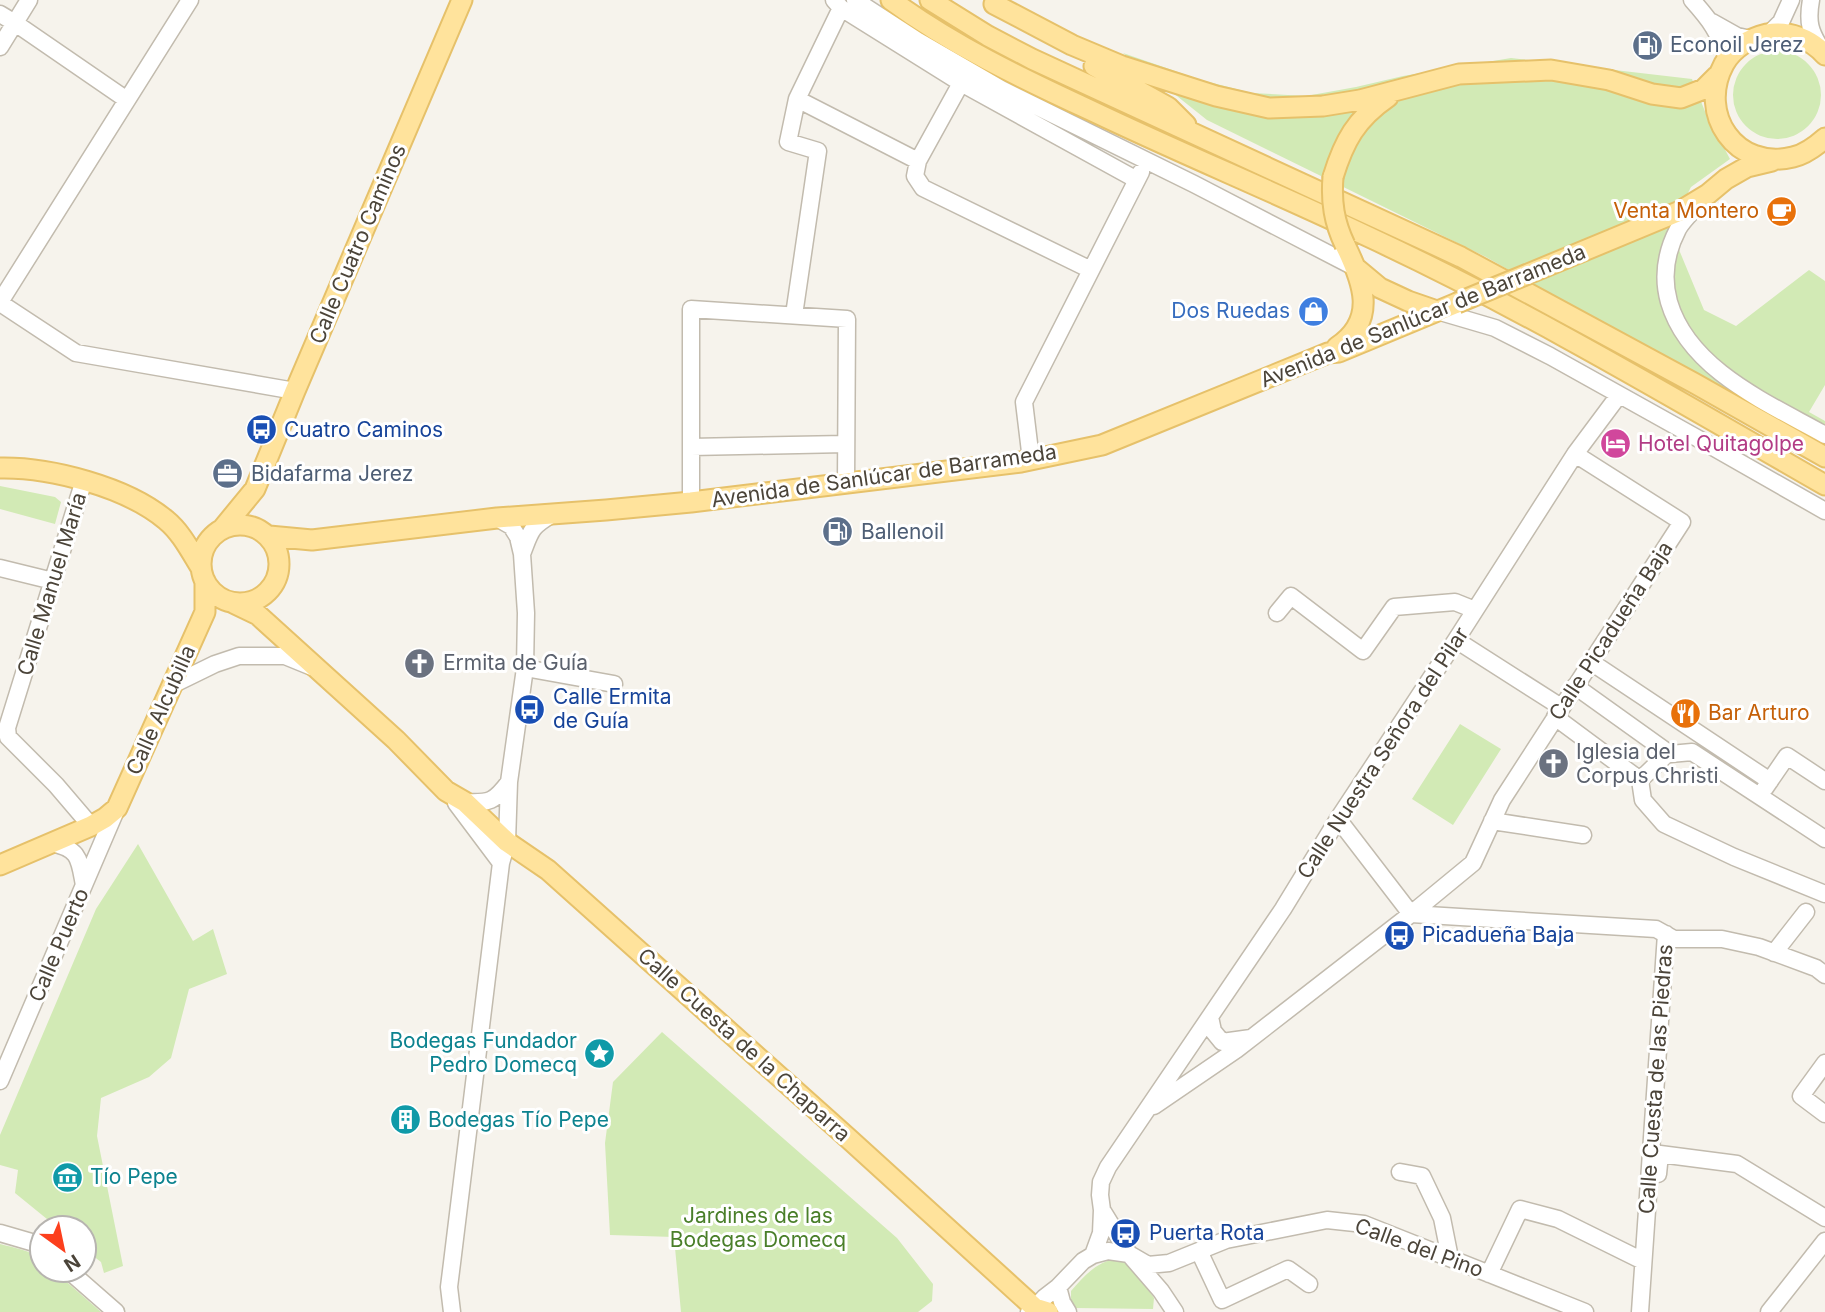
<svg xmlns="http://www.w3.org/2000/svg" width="1825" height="1312" viewBox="0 0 1825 1312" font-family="Inter,sans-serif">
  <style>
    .green { fill: #d2eab5 }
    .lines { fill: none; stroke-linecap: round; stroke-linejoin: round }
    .minor-casing { stroke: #c2bbae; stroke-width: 19 }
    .major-casing { stroke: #e6c16a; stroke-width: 23 }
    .minor { stroke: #fff; stroke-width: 16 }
    .major { stroke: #ffe39c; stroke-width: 19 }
    .major-bridge-casing { stroke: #e6c16a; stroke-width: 23; stroke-linecap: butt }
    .major-bridge { stroke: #ffe39c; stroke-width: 19 }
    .labels { text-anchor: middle; stroke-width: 6; stroke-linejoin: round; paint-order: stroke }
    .service-label { font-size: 21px; fill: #4e5e75; stroke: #fff; text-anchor: start }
    .food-label { font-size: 21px; fill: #c56008; stroke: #fff; text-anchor: end }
    .street-label { font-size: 21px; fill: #4b4439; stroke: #fff }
    .shop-label { font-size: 21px; fill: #366cbe; stroke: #fff; text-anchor: end }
    .transit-label { font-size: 21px; fill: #164399; stroke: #fff; text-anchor: start }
    .hotel-label { font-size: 21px; fill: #b23c85; stroke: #fff; text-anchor: start }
    .worship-label { font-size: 21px; fill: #5b616d; stroke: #fff; text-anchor: start }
    .culture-label { font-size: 21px; fill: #0d838f; stroke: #fff; text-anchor: start }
    .park-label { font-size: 21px; fill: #4a7f2a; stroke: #fff }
  </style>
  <rect width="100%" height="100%" fill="#f6f3ec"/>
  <path class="green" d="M1733 95a44 44 0 1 1 88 0a44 44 0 1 1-88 0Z
    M1123 53 1201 80 1252 93 1306 96 1356 87 1403 76 1511 58 1692 79 1706 114 1730 159 1691 187 1670 228 1704 310 1736 326 1809 270 1825 281V385L1809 412 1825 421V449L1486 257 1207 120Z
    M0 486 55 497 61 502 55 524 0 509Z
    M1460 724 1501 749 1453 825 1412 799Z
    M138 844 193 941 213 929 227 974 189 989 171 1058 149 1077 101 1098 97 1136 123 1266 104 1273 101 1262 84 1249V1228H58L15 1193 18 1170 0 1165V1135L96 909Z
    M662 1032 897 1238 933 1284 932 1301 918 1312H681L674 1237 610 1235 605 1143 613 1082Z
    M0 1244C15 1248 30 1250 42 1260V1270H53L101 1312H0Z
    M1118 1259 1131 1265 1154 1298 1153 1309 1075 1308 1071 1300V1291C1084 1276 1098 1260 1118 1259Z"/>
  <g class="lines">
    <defs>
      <path id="minor" d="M834 0 841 8 961 83 1137 180
        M855 0 918 41 1001 89 1194 184 1356 268
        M1692 0C1709 19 1720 33 1727 59
        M1811 0C1807 22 1810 32 1822 50
        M841 8 797 99 918 161
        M0 14 15 23 127 100
        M1712 22 1737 36 1751 39
        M1769 34 1781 22 1791 0
        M0 47 29 0
        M961 83 918 161 915 176 923 188 1091 270
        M1699 204C1692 212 1683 220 1678 229 1666 252 1662 277 1669 302 1689 370 1768 403 1825 435
        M0 302 190 0
        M0 303 76 353 295 391
        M1437 311 1495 328 1550 356 1697 438 1825 511
        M794 315 818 151 788 142 797 99
        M691 447 846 444
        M1031 460 1024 402 1141 172
        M84 480 7 728 8 737 56 785 91 826
        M691 502V309L847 319 846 484
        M522 554C531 531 530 527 553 514
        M0 568 53 581
        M1277 613 1291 596 1363 651 1394 607 1455 602 1475 610
        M1456 640 1561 707
        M1591 662 1770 781
        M525 668 614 684
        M172 685 215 664 239 656H285L312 667
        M1575 686 1670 754 1692 752 1825 839
        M1555 717 1640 780 1643 800 1664 824 1734 857 1825 894
        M1640 780 1666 755 1670 754
        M1765 788 1787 756 1825 781
        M465 802C490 803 494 802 509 782
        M456 803 501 863
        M1338 819 1411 914 1656 929 1674 939H1722L1759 947 1816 968 1825 975
        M1492 821 1583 835
        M51 843C80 849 79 859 84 885
        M1774 953 1806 912
        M1210 1017 1213 1031 1222 1042 1251 1038
        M1825 1063 1801 1096 1825 1114
        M0 1081 117 808
        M1154 1106 1236 1050 1411 914 1473 863 1502 800 1682 522 1575 454
        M1400 1172 1422 1176 1442 1218 1450 1258
        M1658 1174 1660 1154 1737 1164 1825 1218
        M1102 1210 1129 1254 1161 1291 1175 1312
        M0 1233 38 1244 42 1247
        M1199 1251 1222 1300 1288 1269 1309 1284
        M1093 1255 1101 1233 1102 1210 1100 1195 1101 1182 1108 1167 1283 909 1338 819 1456 640 1575 454 1619 395
        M68 1270 116 1312
        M1489 1274 1520 1209 1558 1219 1643 1261
        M1058 1287 1062 1302 1068 1312
        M452 1312 449 1287 452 1263 501 863 507 842 509 782 525 668 526 613 522 554 518 537 511 526 497 518
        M1029 1312 1035 1308 1045 1297 1058 1287 1083 1261 1093 1255 1108 1251 1129 1254 1148 1265 1169 1263 1226 1240 1327 1220 1364 1224 1585 1312
        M1640 1312 1666 934
        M1769 1312 1825 1241"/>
      <path id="major" d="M891 0C952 45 1021 78 1090 110 1182 154 1277 193 1369 237 1526 310 1675 399 1825 485
        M930 0 988 36 1032 59 1461 257 1694 383 1825 457
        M994 4 1072 45 1122 66 1216 96 1269 108 1323 106 1360 100 1459 74 1551 70 1609 80 1652 94 1681 98 1704 89 1717 76
        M1825 55C1811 39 1788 30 1767 34 1750 38 1733 48 1724 64 1697 114 1736 171 1793 157 1806 154 1816 146 1825 138
        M1094 66 1168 107 1186 125
        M1333 177C1344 141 1356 119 1388 97
        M1356 268 1380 288 1408 301 1437 311
        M1528 274 1680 211 1708 194 1726 179 1747 167 1772 161
        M1337 347C1378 320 1363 282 1345 245
        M0 468C50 467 127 487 166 520 181 532 191 552 201 568
        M201 564a39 39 0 1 1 78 0a39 39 0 1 1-78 0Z
        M223 528 255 489 295 391 462 0
        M269 536 312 540 497 518 606 510 691 502 1021 462 1102 445 1328 353 1339 352 1457 303
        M233 603 258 615 396 740 446 791 465 802 507 842 548 870 848 1138 1035 1308 1048 1312
        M0 865 91 826 105 818 117 808 205 612V581"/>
    </defs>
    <use href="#minor" class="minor-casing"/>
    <use href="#major" class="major-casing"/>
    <use href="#minor" class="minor"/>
    <use href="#major" class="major"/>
    <defs>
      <path id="major-bridge" d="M1333 177C1331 202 1334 222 1345 245
        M1457 303 1528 274"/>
    </defs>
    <use href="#major-bridge" class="major-bridge-casing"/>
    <use href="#major-bridge" class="major-bridge"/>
  </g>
  <defs>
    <symbol id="fuel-disc" viewBox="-11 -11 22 22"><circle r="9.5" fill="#5c6f8a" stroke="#fff"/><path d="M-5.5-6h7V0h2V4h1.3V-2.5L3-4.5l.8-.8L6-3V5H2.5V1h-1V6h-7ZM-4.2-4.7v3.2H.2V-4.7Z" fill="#fff"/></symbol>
    <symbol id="cafe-disc" viewBox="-11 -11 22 22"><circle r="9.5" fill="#e8710a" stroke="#fff"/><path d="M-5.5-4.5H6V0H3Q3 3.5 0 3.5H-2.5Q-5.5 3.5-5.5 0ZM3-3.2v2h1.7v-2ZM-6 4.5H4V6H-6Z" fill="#fff"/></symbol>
    <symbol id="shop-disc" viewBox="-11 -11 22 22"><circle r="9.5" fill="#3f7fe0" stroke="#fff"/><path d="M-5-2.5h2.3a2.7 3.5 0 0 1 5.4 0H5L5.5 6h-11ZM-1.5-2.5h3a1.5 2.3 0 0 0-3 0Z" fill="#fff"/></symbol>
    <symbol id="bus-disc" viewBox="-11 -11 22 22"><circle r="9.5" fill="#1a4fb4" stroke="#fff"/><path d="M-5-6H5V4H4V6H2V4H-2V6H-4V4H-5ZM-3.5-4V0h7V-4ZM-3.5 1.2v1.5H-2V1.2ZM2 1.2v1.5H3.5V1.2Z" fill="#fff"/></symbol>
    <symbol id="hotel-disc" viewBox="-11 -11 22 22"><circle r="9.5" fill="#d1479c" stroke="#fff"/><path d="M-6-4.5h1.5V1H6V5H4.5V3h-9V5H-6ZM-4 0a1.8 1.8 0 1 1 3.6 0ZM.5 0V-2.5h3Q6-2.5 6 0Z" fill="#fff"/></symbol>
    <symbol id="office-disc" viewBox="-11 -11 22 22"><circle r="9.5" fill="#5c6f8a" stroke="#fff"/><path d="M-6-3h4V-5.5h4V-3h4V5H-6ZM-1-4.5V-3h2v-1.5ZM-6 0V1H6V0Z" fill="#fff"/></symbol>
    <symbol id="church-disc" viewBox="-11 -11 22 22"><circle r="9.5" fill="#6b7280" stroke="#fff"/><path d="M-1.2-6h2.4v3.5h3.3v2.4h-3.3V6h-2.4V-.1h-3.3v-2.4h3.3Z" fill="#fff"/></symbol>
    <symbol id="restaurant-disc" viewBox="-11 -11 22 22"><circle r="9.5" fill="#e8710a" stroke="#fff"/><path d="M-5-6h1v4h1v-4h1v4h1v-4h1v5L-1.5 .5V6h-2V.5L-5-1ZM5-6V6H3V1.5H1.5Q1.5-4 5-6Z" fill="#fff"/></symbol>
    <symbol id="sight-disc" viewBox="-11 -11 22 22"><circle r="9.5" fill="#0f9aa8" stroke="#fff"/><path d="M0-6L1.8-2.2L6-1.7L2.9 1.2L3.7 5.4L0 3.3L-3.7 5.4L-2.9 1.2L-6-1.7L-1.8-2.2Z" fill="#fff"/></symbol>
    <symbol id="building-disc" viewBox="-11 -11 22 22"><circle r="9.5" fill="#0f9aa8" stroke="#fff"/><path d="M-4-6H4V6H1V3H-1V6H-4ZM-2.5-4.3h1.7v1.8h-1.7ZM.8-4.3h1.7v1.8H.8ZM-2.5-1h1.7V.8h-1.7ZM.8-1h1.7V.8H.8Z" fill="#fff"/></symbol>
    <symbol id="museum-disc" viewBox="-11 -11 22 22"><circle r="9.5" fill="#0f9aa8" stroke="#fff"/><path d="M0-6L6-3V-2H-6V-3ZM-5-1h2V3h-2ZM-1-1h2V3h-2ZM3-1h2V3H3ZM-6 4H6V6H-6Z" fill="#fff"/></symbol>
  </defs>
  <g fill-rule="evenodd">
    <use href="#fuel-disc" x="1630" y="28" width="35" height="35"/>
    <use href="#cafe-disc" x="1764" y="194" width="35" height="35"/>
    <use href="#shop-disc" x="1296" y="294" width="35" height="35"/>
    <use href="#bus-disc" x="244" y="412" width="35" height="35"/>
    <use href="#hotel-disc" x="1598" y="426" width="35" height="35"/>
    <use href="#office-disc" x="210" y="456" width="35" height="35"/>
    <use href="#fuel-disc" x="820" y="514" width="35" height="35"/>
    <use href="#church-disc" x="402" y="646" width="35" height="35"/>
    <use href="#bus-disc" x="512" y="692" width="35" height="35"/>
    <use href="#restaurant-disc" x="1668" y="696" width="35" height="35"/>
    <use href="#church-disc" x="1536" y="746" width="35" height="35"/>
    <use href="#bus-disc" x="1382" y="918" width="35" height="35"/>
    <use href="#sight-disc" x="582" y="1036" width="35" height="35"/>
    <use href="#building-disc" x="388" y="1102" width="35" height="35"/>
    <use href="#museum-disc" x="50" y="1160" width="35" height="35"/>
    <use href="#bus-disc" x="1108" y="1216" width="35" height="35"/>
  </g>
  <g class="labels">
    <g class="service-label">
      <text x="1670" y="52">Econoil Jerez</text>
      <text x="251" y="481">Bidafarma Jerez</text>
      <text x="861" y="539">Ballenoil</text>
    </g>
    <g class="food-label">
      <text x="1759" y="218">Venta Montero</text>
      <text x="1708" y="720" text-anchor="start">Bar Arturo</text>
    </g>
    <g class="street-label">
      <text transform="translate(358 244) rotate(-67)" y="7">Calle Cuatro Caminos</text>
      <text transform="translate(1423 316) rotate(-22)" y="7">Avenida de Sanlúcar de Barrameda</text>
      <text transform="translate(884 476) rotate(-8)" y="7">Avenida de Sanlúcar de Barrameda</text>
      <text transform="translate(52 584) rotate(-73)" y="7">Calle Manuel María</text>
      <text transform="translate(1611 631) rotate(-57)" y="7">Calle Picadueña Baja</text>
      <text transform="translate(161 710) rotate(-66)" y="7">Calle Alcubilla</text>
      <text transform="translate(1383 753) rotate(-57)" y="7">Calle Nuestra Señora del Pilar</text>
      <text transform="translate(59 945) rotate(-67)" y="7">Calle Puerto</text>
      <text transform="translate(744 1045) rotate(42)" y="7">Calle Cuesta de la Chaparra</text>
      <text transform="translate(1656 1079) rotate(-86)" y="7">Calle Cuesta de las Piedras</text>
      <text transform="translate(1419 1248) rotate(20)" y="7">Calle del Pino</text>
    </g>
    <g class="shop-label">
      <text x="1290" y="318">Dos Ruedas</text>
    </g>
    <g class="transit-label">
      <text x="284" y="437">Cuatro Caminos</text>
      <text x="553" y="704">Calle Ermita<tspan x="553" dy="24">de Guía</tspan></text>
      <text x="1422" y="942">Picadueña Baja</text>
      <text x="1149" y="1240">Puerta Rota</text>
    </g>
    <g class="hotel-label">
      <text x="1638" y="451">Hotel Quitagolpe</text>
    </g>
    <g class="worship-label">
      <text x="443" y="670">Ermita de Guía</text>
      <text x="1576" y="759">Iglesia del<tspan x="1576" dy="24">Corpus Christi</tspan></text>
    </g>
    <g class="culture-label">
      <text x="577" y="1048" text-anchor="end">Bodegas Fundador<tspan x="577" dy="24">Pedro Domecq</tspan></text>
      <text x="428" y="1127">Bodegas Tío Pepe</text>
      <text x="90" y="1184">Tío Pepe</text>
    </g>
    <g class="park-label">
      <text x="758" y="1223">Jardines de las<tspan x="758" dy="24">Bodegas Domecq</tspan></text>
    </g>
  </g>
  <g transform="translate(63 1249) rotate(147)"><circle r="33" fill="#ffffff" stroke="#b7b4b0" stroke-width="2"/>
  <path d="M0-5L12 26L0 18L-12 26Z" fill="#fc3f1d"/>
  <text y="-10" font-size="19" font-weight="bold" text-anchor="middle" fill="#4b4439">N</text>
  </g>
</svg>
